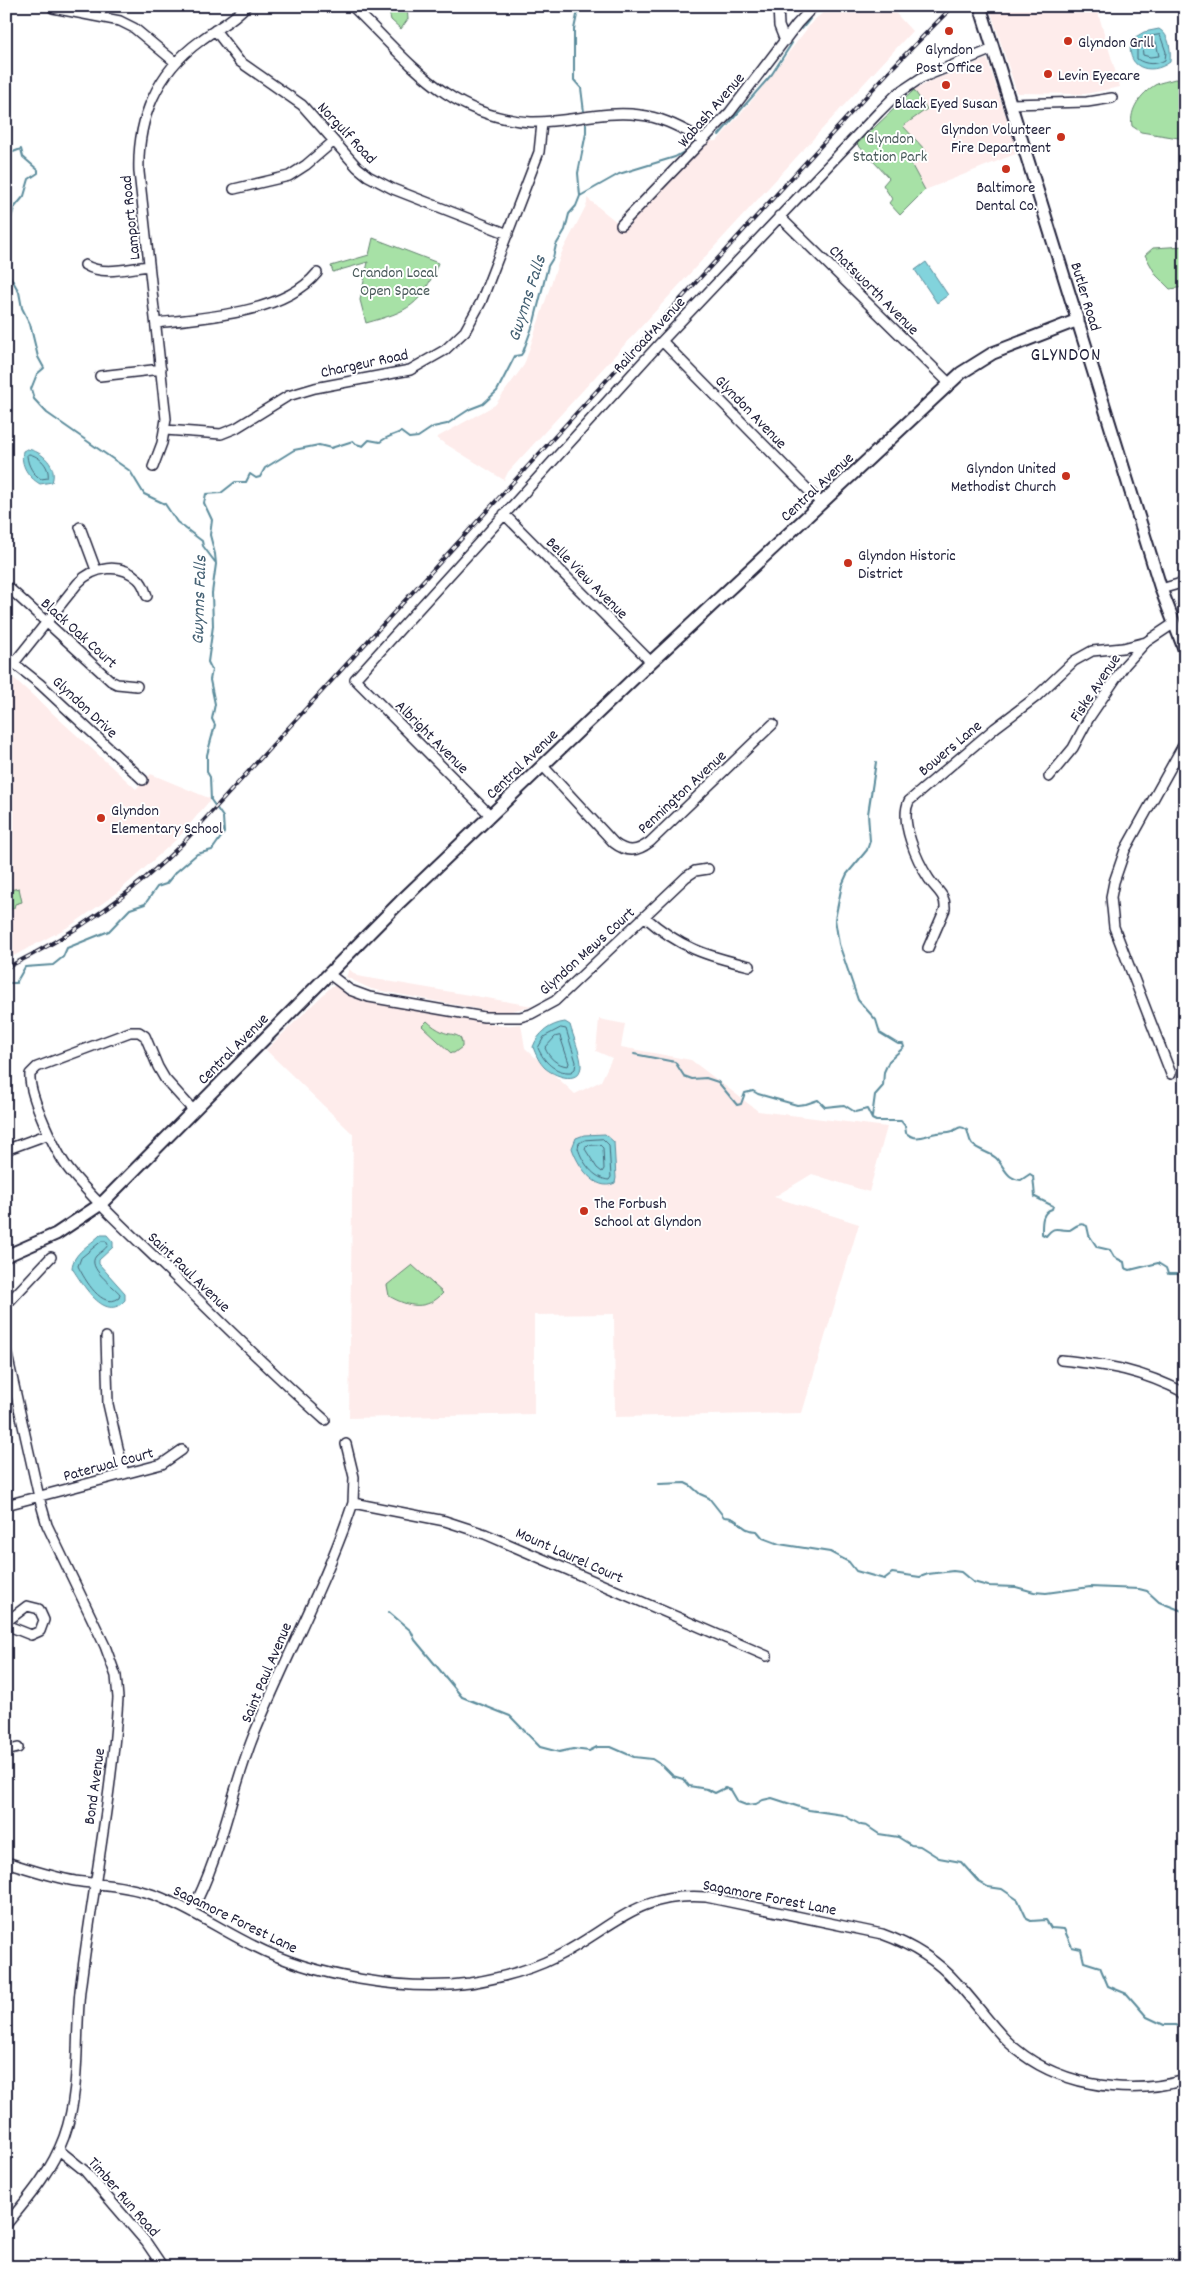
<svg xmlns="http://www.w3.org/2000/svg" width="1191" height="2273" viewBox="0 0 1191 2273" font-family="Dekko,sans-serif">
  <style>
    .built { fill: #feeceb }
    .green { fill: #a7e1a6; stroke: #648270 }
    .water { fill: #82d3dc; stroke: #5c8c9c }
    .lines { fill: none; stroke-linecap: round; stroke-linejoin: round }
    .shore { stroke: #48697b; stroke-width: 1 }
    .stream { stroke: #5c8c9c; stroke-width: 2 }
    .minor-casing { stroke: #22223b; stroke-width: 12 }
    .major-casing { stroke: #22223b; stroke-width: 15 }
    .minor { stroke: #fff; stroke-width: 9 }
    .major { stroke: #fff; stroke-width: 11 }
    .rail-casing { stroke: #22223b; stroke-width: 4 }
    .rail { stroke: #fff; stroke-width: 2; stroke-dasharray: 5.5; stroke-linecap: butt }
    .poi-dot { fill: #c8321e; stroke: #fff; stroke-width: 2 }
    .labels { text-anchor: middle; stroke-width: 4; stroke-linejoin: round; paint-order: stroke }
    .poi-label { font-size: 16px; fill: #22223b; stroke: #fff; text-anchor: start }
    .street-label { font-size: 16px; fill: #22223b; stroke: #fff }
    .park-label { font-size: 16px; fill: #4a5b5b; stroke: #fff }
    .water-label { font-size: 18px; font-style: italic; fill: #446073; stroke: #fff }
    .quarter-label { font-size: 19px; letter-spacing: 1px; fill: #22223b; stroke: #fff }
  </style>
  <rect width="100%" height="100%" fill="#fff"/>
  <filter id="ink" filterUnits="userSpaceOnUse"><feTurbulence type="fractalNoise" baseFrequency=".02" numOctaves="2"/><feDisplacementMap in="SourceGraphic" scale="10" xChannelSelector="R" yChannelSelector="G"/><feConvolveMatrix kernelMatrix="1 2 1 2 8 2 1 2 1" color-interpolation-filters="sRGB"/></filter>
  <g filter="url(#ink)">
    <path class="built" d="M831 6H889L912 31 508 472 504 480 436 438 495 405 524 365 561 254 587 204V198L618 223 698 142 717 141 753 99 813 21Z
      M989 6H1096L1120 87 1085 94 1017 93Z
      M987 59 1018 153 925 190 909 159 925 151 903 126 926 109 914 90 933 80Z
      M6 671 136 789 151 774 211 799 179 837 117 893 70 926 6 960Z
      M349 969 357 976 533 1006 507 1012 488 1011 371 989 346 977Z
      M332 986H337L355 997 369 1001 483 1023 503 1026 521 1024 525 1048 575 1094 601 1081 612 1058 596 1051 599 1019 625 1024 621 1047 691 1060 758 1111 887 1127 869 1192 812 1174 774 1197 859 1224 802 1413 615 1417 614 1314 534 1315V1414L349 1418 353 1134 266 1050Z"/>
    <path class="green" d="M394 6H407L408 19 401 29 391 20 389 12Z
      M1175 79 1185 80V139L1141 132 1132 126C1129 109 1141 94 1155 85 1160 82 1169 81 1175 79Z
      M914 90 927 109 903 126 926 151 909 160 925 190 900 215 889 203 892 199 883 185 889 178 857 144Z
      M373 238 438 263C421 306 409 311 366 323L360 300 368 262 333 272 331 266 369 255Z
      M1185 246V287L1170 289 1156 275 1145 255 1153 248Z
      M19 888 22 902 15 904 14 908 10 910 6 906V891Z
      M427 1021C432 1026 437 1029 443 1032 452 1036 463 1032 462 1047L454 1053H451L422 1026Z
      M412 1265 443 1293C427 1311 408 1307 389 1296L387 1285Z"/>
    <path class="water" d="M1159 29C1170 35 1171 51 1170 62 1150 77 1123 67 1132 39L1144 32Z
      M926 262 948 295 937 303 915 270Z
      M27 449C42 451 58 466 52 482L40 484C28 477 20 465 23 451Z
      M565 1022 570 1025C573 1036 582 1057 581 1067 578 1086 553 1075 545 1068 539 1062 536 1055 533 1047 538 1033 550 1024 565 1022Z
      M605 1134 614 1142 616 1178 615 1183C595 1193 577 1164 572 1148L576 1138 584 1135Z
      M100 1235H107L113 1242V1247L99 1260V1264L125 1293V1300C105 1324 82 1283 72 1268 73 1253 90 1245 100 1235Z"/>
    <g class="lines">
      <path class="shore" d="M1160 35 1166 52 1165 60C1156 65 1146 65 1137 59V42L1145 37Z
        M1156 42 1159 56 1150 57 1143 55 1142 46Z
        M29 454C40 456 50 467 48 478L41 479C33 474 28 466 27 456Z
        M561 1028 566 1029 576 1062 575 1069 571 1072C555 1073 544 1062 538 1048L544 1037Z
        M560 1036 569 1063 568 1066C557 1065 549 1058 545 1048L555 1037Z
        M603 1139 609 1145 611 1177 609 1180C594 1179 582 1162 578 1148L579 1143 585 1140Z
        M600 1145 603 1148 604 1169 602 1172 597 1168 585 1149 586 1146Z
        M102 1241H106L108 1245C105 1250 100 1252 96 1256 86 1268 113 1285 120 1294L119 1298C102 1310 85 1280 78 1266L81 1258Z"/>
      <path class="stream" d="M579 6 574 29V80L581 88 584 112
        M817 12 825 6
        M802 29 810 19
        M6 135 10 150 13 152 21 149 23 157 38 170V173L29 179 24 196 14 208 10 222 6 225
        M719 135 772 74 792 43
        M580 196 619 174 675 157 689 149
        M6 269 19 292 22 308 30 324 38 357 44 368 37 374 31 389 34 399 47 413 130 471 144 494 165 504 177 522 202 541 203 546 215 562
        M6 983H16L25 967 53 965 63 957 67 948 109 931 130 909 145 904 157 887 166 884 175 873 197 854 212 850 224 833 223 817 211 800 210 777 207 772V755L215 725 212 719 215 704 210 680 212 670 208 662 213 626 212 593 216 564 215 554 210 535 212 520 204 503 206 494 221 493 235 482H246L250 474 256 478 260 477 265 468 294 450 319 445 331 448 353 441 356 444 363 446 369 440 380 442C386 437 393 435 401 432L409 438 418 437 433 427 447 424 470 409 483 404 497 391 515 356 521 355 523 352 534 322 548 266 553 258 556 245 565 230 569 214 576 206 580 196 578 173 586 133V124
        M634 1054 675 1062 684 1076 692 1079 706 1078 718 1082 737 1105 741 1104 745 1093 753 1091 758 1094 797 1105 806 1104 818 1100 825 1107 844 1105 855 1112 867 1109 872 1119 876 1121H901L905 1126 906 1133C917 1142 925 1135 937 1133 942 1132 947 1133 953 1131 959 1128 960 1125 967 1130 969 1135 969 1140 972 1144 979 1151 989 1152 996 1158 1005 1167 1006 1179 1021 1180L1030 1174 1033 1176 1035 1197 1053 1206 1052 1209C1041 1212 1042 1224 1042 1234L1046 1236C1056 1224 1056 1231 1070 1230 1076 1226 1080 1222 1087 1226L1089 1235 1097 1247 1110 1250 1114 1257 1124 1262 1125 1268 1130 1270 1158 1263 1166 1268 1168 1274H1178L1185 1285
        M872 1117 875 1095 883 1086 884 1072 889 1061 904 1047 903 1044H898L880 1033 876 1020 858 1000 839 944 835 919 842 885 847 874 867 850 870 841 868 814 876 762
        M659 1484 685 1483 691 1486 700 1494 709 1498 724 1517C741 1517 739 1531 757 1531L763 1538 779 1544 830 1552 849 1562 856 1571 884 1579 892 1573 920 1577 928 1574 953 1571 961 1572 973 1582 988 1586 1016 1587 1034 1592 1046 1593 1090 1587 1139 1589 1147 1591 1159 1602 1185 1612
        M389 1612 411 1631 415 1640 462 1697 510 1716 540 1747 559 1752 573 1749 589 1751 597 1747H611L634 1757 652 1759 663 1766 673 1776 683 1779 689 1786 707 1789 715 1793 725 1788 731 1790 738 1802 746 1805 756 1804 763 1800 772 1798 809 1810 843 1815 861 1825 867 1826 879 1834 898 1837 911 1845 920 1846 939 1858 961 1862 978 1881 988 1887 1002 1889 1018 1900 1027 1919 1031 1921 1046 1920 1051 1928 1064 1929 1072 1947 1081 1949 1084 1962 1100 1967 1108 1986 1127 1994 1147 2017 1164 2025H1175L1185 2029"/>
      <defs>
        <path id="minor" d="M352 6C408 60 447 117 531 122 567 123 603 110 640 115 663 117 684 130 704 140
          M778 6 779 26 785 41
          M53 8 120 21 134 28 175 62
          M215 30 239 61 302 105 357 167 368 176 393 189 508 234
          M1010 104 1087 102 1112 98
          M234 189 289 176 306 165 334 141
          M779 216 949 383
          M621 225 730 112 797 24 814 6
          M85 265C103 276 129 268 149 266
          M156 323C204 318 285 313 317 273
          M662 341 821 503
          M100 376 161 369
          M165 430 221 434 236 428 288 396 315 388 410 370 445 350 465 331 481 302 539 152 542 123
          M153 467 162 443 166 419 139 172C137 119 157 72 200 41 215 29 233 21 246 6
          M504 514 651 662
          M80 527 96 570
          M9 588 111 681 117 684 137 686
          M1161 589 1185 582
          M6 657 40 684 143 780
          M14 663 78 583C93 567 120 562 138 579 143 583 145 590 147 596
          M542 765 614 843C627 853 637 852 650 842L773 724
          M1049 777 1073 748 1089 718 1125 665 1146 642 1173 624
          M490 815 355 679 662 341 879 112 897 94 921 78 993 49
          M645 917C679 947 706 956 750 966
          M928 948 945 909C946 894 936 890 929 879 917 861 899 821 909 801L995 728 1036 697 1074 661 1092 651 1123 648 1146 642
          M329 974 350 990 369 997 484 1017H520L531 1014 555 1001 686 877 695 871 708 869
          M1171 1074 1114 927 1111 897 1114 882 1125 850 1185 742
          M193 1110 165 1079 158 1067 145 1036 139 1032H130L37 1067 30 1074C28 1094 57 1155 70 1171 99 1206 134 1237 166 1268 218 1319 270 1371 325 1420
          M8 1149 49 1134
          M6 1305 51 1257
          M106 1337 108 1404 124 1474
          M6 1350 39 1497 47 1525 105 1646 116 1676 118 1698C112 1796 92 1893 80 1991 75 2040 81 2090 64 2137 51 2172 29 2197 6 2225
          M1061 1360C1109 1365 1141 1370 1185 1393
          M353 1503 445 1521 485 1534 767 1656
          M6 1505 162 1464 182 1450
          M6 1622 27 1606 39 1609 44 1620 40 1631 31 1635 6 1625
          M6 1751 18 1748
          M6 1862C29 1869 52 1877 75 1881 103 1885 130 1886 157 1896 191 1909 221 1930 254 1946 313 1976 405 1992 470 1983 500 1978 529 1971 556 1957 613 1928 636 1892 706 1897L882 1934C910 1944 937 1960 957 1983 975 2002 989 2023 1007 2041 1052 2085 1126 2097 1185 2080
          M191 1912C221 1857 230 1795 253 1737 285 1658 326 1583 353 1503L354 1477 346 1444
          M59 2150 85 2171 146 2242 163 2267"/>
        <path id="major" d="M980 6 1161 589 1185 651
          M6 1256 56 1234 101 1204 401 901 651 662 961 373 993 353 1078 320"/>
      </defs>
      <use href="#minor" class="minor-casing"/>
      <use href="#major" class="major-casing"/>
      <use href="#minor" class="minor"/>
      <use href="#major" class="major"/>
      <defs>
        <path id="rail" d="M6 968C73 935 132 895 184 842L893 67 953 6"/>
      </defs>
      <use href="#rail" class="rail-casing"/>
      <use href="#rail" class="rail"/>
    </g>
  </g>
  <g class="poi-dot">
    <circle cx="949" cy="31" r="5"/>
    <circle cx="1068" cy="41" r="5"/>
    <circle cx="1048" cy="74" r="5"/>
    <circle cx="946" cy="85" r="5"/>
    <circle cx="1061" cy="137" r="5"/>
    <circle cx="1006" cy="169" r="5"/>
    <circle cx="1066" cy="476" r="5"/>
    <circle cx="848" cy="563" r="5"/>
    <circle cx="101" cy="818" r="5"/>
    <circle cx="584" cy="1211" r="5"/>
  </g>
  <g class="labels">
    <g class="poi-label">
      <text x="1078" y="47">Glyndon Grill</text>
      <text x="949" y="54" text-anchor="middle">Glyndon<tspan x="949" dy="18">Post Office</tspan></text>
      <text x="1058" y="80">Levin Eyecare</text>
      <text x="946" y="108" text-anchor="middle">Black Eyed Susan</text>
      <text x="1051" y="134" text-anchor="end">Glyndon Volunteer<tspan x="1051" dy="18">Fire Department</tspan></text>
      <text x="1006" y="192" text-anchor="middle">Baltimore<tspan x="1006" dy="18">Dental Co.</tspan></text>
      <text x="1056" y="473" text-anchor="end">Glyndon United<tspan x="1056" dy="18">Methodist Church</tspan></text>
      <text x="858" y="560">Glyndon Historic<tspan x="858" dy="18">District</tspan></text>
      <text x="111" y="815">Glyndon<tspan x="111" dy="18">Elementary School</tspan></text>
      <text x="594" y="1208">The Forbush<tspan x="594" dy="18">School at Glyndon</tspan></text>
    </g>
    <g class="street-label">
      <text transform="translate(710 109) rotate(-49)" y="6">Wabash Avenue</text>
      <text transform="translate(348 132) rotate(47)" y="6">Norgulf Road</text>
      <text transform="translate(129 218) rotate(-96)" y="6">Lamport Road</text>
      <text transform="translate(875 289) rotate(45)" y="6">Chatsworth Avenue</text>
      <text transform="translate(1087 296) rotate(73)" y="6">Butler Road</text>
      <text transform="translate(648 334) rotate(-47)" y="6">Railroad Avenue</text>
      <text transform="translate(364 362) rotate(-12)" y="6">Chargeur Road</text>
      <text transform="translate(752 411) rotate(46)" y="6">Glyndon Avenue</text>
      <text transform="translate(816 486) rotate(-43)" y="6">Central Avenue</text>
      <text transform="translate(588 577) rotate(45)" y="6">Belle View Avenue</text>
      <text transform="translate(80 632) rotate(42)" y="6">Black Oak Court</text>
      <text transform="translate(1094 687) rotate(-56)" y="6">Fiske Avenue</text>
      <text transform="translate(86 706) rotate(43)" y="6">Glyndon Drive</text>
      <text transform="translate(433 736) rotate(45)" y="6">Albright Avenue</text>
      <text transform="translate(949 747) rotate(-40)" y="6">Bowers Lane</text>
      <text transform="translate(521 763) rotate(-44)" y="6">Central Avenue</text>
      <text transform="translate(681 791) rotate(-43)" y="6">Pennington Avenue</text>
      <text transform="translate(586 950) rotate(-42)" y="6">Glyndon Mews Court</text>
      <text transform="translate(232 1048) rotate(-45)" y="6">Central Avenue</text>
      <text transform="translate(190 1271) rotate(44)" y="6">Saint Paul Avenue</text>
      <text transform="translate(108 1463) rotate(-15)" y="6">Paterwal Court</text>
      <text transform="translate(570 1554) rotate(24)" y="6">Mount Laurel Court</text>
      <text transform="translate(265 1672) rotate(-67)" y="6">Saint Paul Avenue</text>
      <text transform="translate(93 1786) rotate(-82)" y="6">Bond Avenue</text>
      <text transform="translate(770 1896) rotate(11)" y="6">Sagamore Forest Lane</text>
      <text transform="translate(236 1918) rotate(26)" y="6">Sagamore Forest Lane</text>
      <text transform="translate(125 2196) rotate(49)" y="6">Timber Run Road</text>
    </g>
    <g class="park-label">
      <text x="890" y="143">Glyndon<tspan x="890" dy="18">Station Park</tspan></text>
      <text x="395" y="277">Crandon Local<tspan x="395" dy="18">Open Space</tspan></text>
    </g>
    <g class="water-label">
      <text transform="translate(526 298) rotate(-72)" y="6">Gwynns Falls</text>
      <text transform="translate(198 600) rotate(-88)" y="6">Gwynns Falls</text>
    </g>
    <g class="quarter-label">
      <text x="1066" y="360">GLYNDON</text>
    </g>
  </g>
  <rect width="1191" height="2273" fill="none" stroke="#fff" stroke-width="25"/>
  <rect x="12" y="12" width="1166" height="2248" fill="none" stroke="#22223b" stroke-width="2" filter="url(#ink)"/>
</svg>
